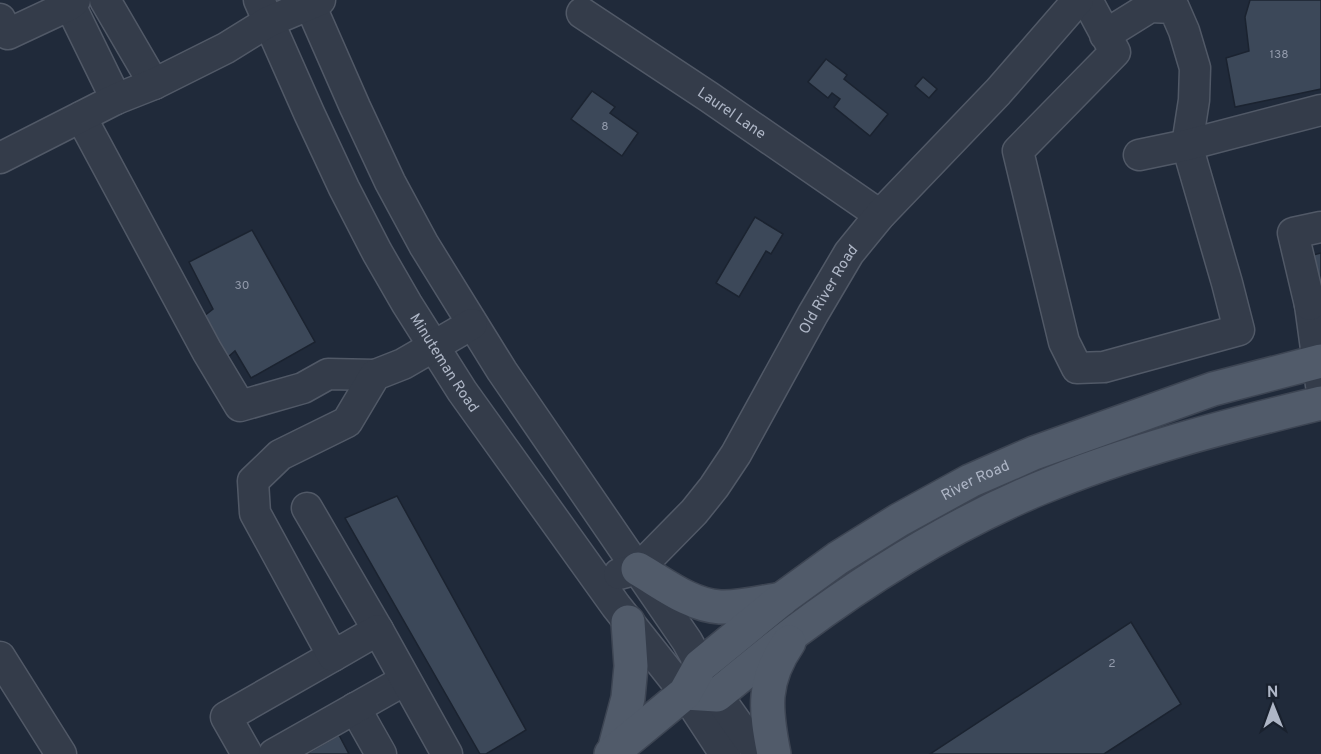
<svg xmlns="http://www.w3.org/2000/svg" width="1321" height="754" viewBox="0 0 1321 754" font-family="Overpass,sans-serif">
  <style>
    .building { fill: #3c4859; stroke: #1b2330; stroke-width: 1.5 }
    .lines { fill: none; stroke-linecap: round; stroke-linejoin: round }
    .minor-casing { stroke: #515967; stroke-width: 33 }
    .major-casing { stroke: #3d4553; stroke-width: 36 }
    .minor { stroke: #343c4a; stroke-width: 30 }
    .major { stroke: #515b6a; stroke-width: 33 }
    .labels { text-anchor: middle; stroke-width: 4.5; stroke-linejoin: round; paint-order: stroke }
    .number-label { font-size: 12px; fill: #929aab }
    .street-label { font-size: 15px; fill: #aeb6c6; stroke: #19212e }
  </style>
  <rect width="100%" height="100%" fill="#202a3a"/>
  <path class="building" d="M1250 0H1321V89L1235 107 1226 58 1249 51 1245 17Z
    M826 59 847 75 844 79 888 114 870 136 834 107 840 99 832 93 828 98 808 82Z
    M923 77 937 89 929 98 915 86Z
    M592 91 615 107 610 113 638 133 622 156 571 119Z
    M755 217 783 234 771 254 766 251 739 297 716 283Z
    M252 230 315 342 251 378 235 351 221 363 199 320 213 309 189 262Z
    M1321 253V283L1312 285 1305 257Z
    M397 496 526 730 486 754H480L345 518Z
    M1131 622 1181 704 1104 754H930Z
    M339 735 349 754H306Z"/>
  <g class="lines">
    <defs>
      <g id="minor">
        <path d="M105 0 154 84"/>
        <path id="s1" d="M259 0 309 113 344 188 377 252 407 304 462 391 616 606 685 693 725 754"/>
        <path d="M308 0 355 107 390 182 424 245 502 371 687 641 717 695 759 754"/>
        <path d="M1087 0 1115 52 1018 151 1064 342 1077 368 1104 367 1239 330 1227 283 1187 145 1194 100 1195 68 1184 31 1174 8 1150 7 1105 35"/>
        <path d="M70 5 116 99"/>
        <path id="s2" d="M582 13 709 97 880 215"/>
        <path d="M0 19 8 34 70 5 75 0"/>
        <path d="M81 117 207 351 240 406 303 388 328 374 375 375"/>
        <path d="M1139 155 1187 145 1321 110"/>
        <path d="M0 158 116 99 154 84 226 48 268 22 320 0"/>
        <path d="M1321 302 1310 305 1321 385"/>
        <path d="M1310 305 1293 233 1321 227"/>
        <path d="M307 508 378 630"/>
        <path id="s3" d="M619 574 638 569 694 512 714 487 736 454 813 314 849 253 880 215 998 92 1078 0"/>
        <path d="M0 657 61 754"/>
        <path d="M355 708 381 754"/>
        <path d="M247 754 226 717 333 656"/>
        <path d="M274 754 405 680"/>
        <path d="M447 754 378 630 333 656 255 513 253 481 280 455 347 422 375 375 403 364 472 324"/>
      </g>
      <g id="major">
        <path d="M638 569C664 584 690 605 720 607 740 608 762 602 782 599"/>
        <path d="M685 693 717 695C743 674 769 652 795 632 870 576 952 525 1038 489 1129 451 1226 426 1321 403"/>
        <path d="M614 751 628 698 631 666 628 622"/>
        <path id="s4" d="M611 754 685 693 700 666 783 598 838 558 899 520 970 481 1034 453 1213 389 1321 361"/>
        <path d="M774 754C765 709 762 681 789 642"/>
      </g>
    </defs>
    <use href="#minor" class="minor-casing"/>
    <use href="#major" class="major-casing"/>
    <use href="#minor" class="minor"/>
    <use href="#major" class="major"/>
  </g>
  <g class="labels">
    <g class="number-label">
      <text x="1279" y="58">138</text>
      <text x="605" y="130">8</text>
      <text x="242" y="289">30</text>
      <text x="1112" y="667">2</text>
    </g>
    <g class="street-label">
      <text dy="5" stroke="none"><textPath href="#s2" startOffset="180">Laurel Lane</textPath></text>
      <text dy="5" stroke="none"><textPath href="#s3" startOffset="360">Old River Road</textPath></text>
      <text dy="5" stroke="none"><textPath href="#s1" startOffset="408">Minuteman Road</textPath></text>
      <text dy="5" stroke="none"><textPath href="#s4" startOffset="460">River Road</textPath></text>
    </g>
  </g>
  <g transform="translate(1273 706) rotate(359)" stroke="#19212e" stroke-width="4.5" paint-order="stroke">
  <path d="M0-4.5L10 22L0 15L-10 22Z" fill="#aeb6c6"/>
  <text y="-9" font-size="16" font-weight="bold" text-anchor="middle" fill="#aeb6c6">N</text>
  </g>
</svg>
